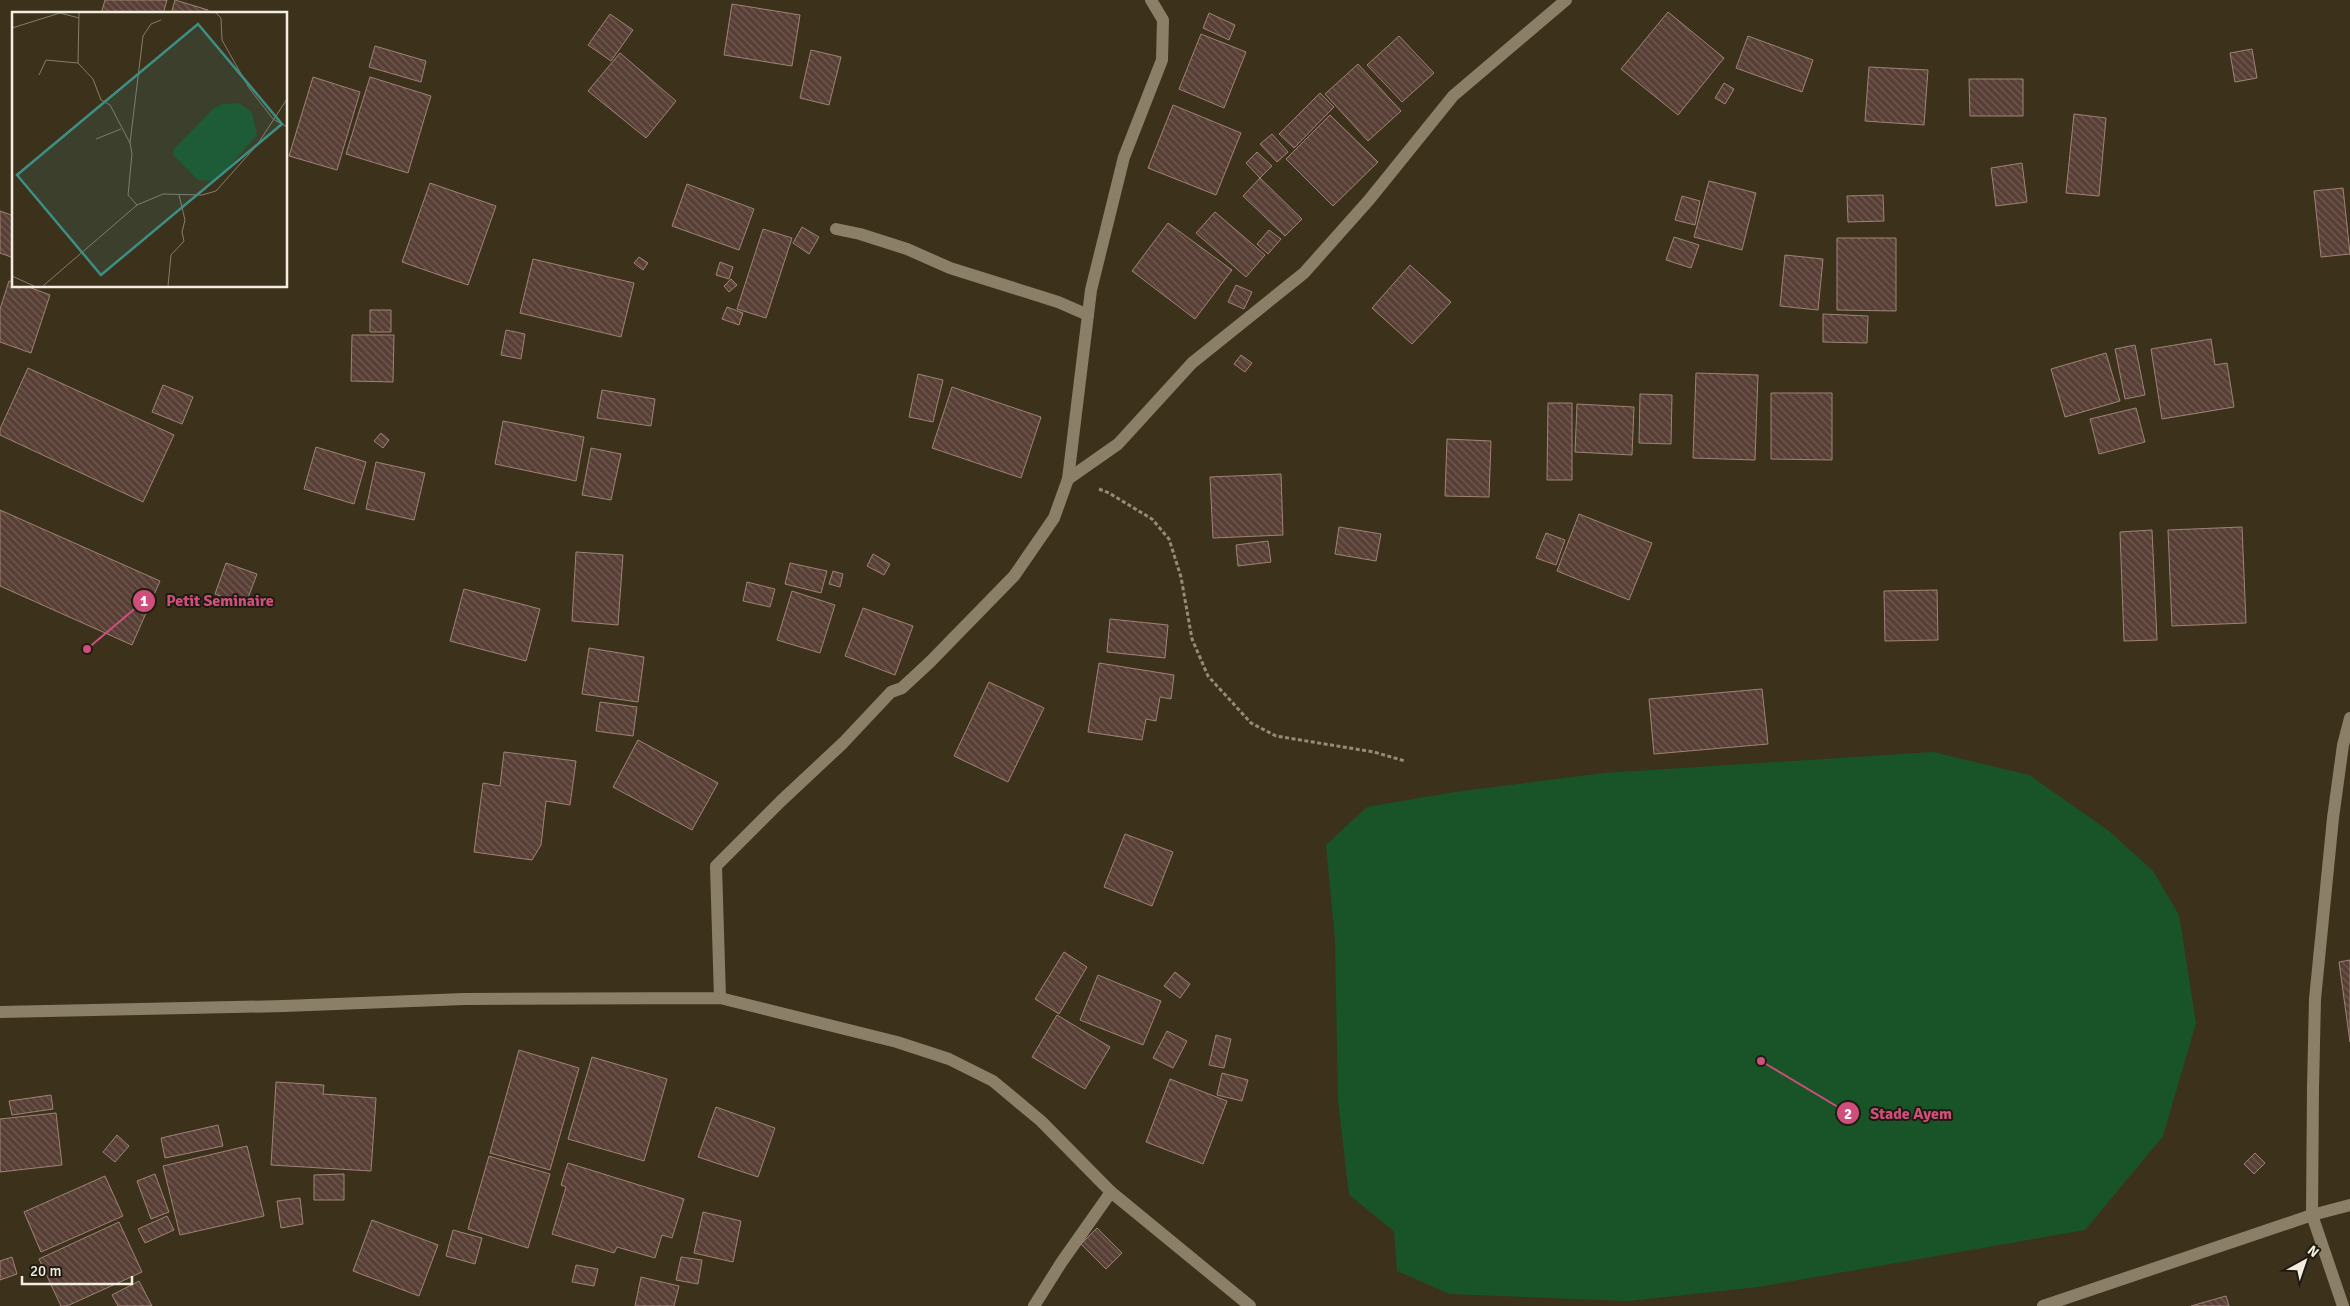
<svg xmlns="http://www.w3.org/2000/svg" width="2350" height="1306" viewBox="0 0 2350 1306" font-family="Signika,sans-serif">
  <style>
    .pitch { fill: #185428 }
    .building { fill: url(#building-back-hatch); stroke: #9f8277 }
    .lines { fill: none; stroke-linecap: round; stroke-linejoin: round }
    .path { stroke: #948c7a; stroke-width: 3; stroke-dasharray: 4 2.5; stroke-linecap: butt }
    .street { stroke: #8b8067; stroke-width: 12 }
    .secondary { stroke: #8b8067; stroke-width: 12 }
    .inset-road { fill: none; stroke: #867d6a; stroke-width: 1 }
    .view { fill: #3d8e85; fill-opacity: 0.15; stroke: #3d8e85; stroke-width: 2.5 }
    .inset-edge { fill: none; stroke: #f4eee0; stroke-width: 2.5 }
    .leader { fill: none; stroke: #ce4e7c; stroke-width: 2 }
    .callout-dot { fill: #ce4e7c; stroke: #1f1b11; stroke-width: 2 }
    .mark-label { font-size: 15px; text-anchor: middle; font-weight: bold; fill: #fff }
    .callout-label { font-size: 16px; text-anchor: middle; font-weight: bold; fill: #ce4e7c; stroke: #1f1b11; stroke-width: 4; stroke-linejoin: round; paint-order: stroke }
  </style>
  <defs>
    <pattern id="building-back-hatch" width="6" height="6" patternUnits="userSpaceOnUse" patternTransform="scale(1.25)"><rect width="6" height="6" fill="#583f35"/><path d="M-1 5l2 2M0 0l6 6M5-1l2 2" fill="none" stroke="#715b52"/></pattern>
  </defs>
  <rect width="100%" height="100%" fill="#3c321c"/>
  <path class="pitch" d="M1933 752 2029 775 2109 831 2153 871 2179 915 2196 1023 2163 1136 2085 1230 1758 1287 1629 1301 1450 1294 1397 1271 1394 1231 1349 1195 1338 1100 1335 939 1326 845 1367 807 1455 792 1604 773Z"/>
  <path class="building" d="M105 0H167L163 14H101Z
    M175 0 208 10 207 14H171Z
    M732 4 800 15 792 66 724 55Z
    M1668 12 1724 58 1678 115 1621 69Z
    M1209 13 1235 25 1229 40 1203 28Z
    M610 14 633 30 611 61 588 45Z
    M1201 34 1246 52 1224 108 1179 89Z
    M1399 36 1434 73 1402 102 1367 65Z
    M1748 36 1813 60 1802 92 1736 68Z
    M375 46 426 61 421 82 369 67Z
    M2252 49 2257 78 2235 82 2230 53Z
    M811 50 841 57 829 105 800 98Z
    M620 53 676 101 646 138 588 91Z
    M1358 64 1401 111 1368 141 1325 94Z
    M1869 67 1928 70 1924 125 1865 121Z
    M313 77 360 92 337 170 289 156Z
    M370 77 431 96 408 173 346 154Z
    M1969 79H2023V116H1970Z
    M1724 83 1734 89 1725 104 1715 98Z
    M1320 93 1334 107 1294 148 1279 134Z
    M1173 105 1241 133 1216 195 1148 168Z
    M2074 114 2106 118 2099 196 2066 193Z
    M1330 115 1378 162 1333 206 1286 159Z
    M1272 134 1288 152 1277 162 1260 144Z
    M1257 152 1272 166 1260 178 1246 163Z
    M2022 163 2027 202 1996 206 1991 168Z
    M1260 178 1302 219 1285 236 1243 196Z
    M1709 181 1756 193 1742 250 1694 237Z
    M430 183 496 206 468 285 402 262Z
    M687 184 754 209 739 250 672 226Z
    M2343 188 2350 254 2321 257 2314 191Z
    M1883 195 1884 221 1848 222 1847 196Z
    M1682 196 1700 201 1695 225 1675 220Z
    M0 211 14 216V258L0 253Z
    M1215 212 1265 255 1246 277 1196 233Z
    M1168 223 1232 270 1195 319 1132 271Z
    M802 227 819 237 809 254 793 243Z
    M763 229 792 238 766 318 737 309Z
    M1269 230 1281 239 1268 254 1257 244Z
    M1674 237 1699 245 1691 268 1666 260Z
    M1837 238H1896V311L1837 310Z
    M1785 255 1823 259 1818 310 1780 306Z
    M639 257 648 263 643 270 634 263Z
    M533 259 634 283 621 337 520 313Z
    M720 262 733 267 729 279 716 275Z
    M1410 265 1451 302 1412 344 1372 308Z
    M731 279 737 285 729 292 724 286Z
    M9 281 14 282V286H26L50 295 31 353 0 342V309Z
    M1236 285 1252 292 1244 309 1228 302Z
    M727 307 743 313 739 325 722 319Z
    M370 310H391V332H370Z
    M1823 314 1868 316 1867 343 1823 342Z
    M506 330 525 334 521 359 501 355Z
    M352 335H394L393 382 351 381Z
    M2211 339 2215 365 2227 363 2234 407 2162 419 2151 349Z
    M2135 345 2145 395 2125 399 2115 349Z
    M2106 353 2120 401 2065 417 2051 369Z
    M1241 355 1252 363 1245 372 1234 364Z
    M28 368 174 435 143 502 0 435V429Z
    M1696 373 1758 375 1755 460 1693 458Z
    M918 374 943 380 933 422 909 417Z
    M163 385 193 397 182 424 152 412Z
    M952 387 1041 417 1021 478 932 448Z
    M602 390 655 399 651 426 597 418Z
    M1771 393H1832V460L1771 459Z
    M1640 394 1672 395 1671 444 1639 443Z
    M1548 403H1572V480H1547Z
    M1577 404 1634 407 1632 455 1575 452Z
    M2136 408 2145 442 2099 454 2090 419Z
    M503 421 584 437 576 481 495 464Z
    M381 433 389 440 383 448 374 441Z
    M1447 439 1491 441 1489 497 1445 496Z
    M316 447 366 462 354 504 304 489Z
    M591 448 621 454 611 500 582 495Z
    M376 462 425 473 414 520 366 509Z
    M1281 474 1283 535 1213 538 1210 477Z
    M0 510 160 581 132 645 0 586Z
    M1579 514 1652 543 1629 600 1557 571Z
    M1339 527 1381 534 1376 561 1335 554Z
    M2242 527 2246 623 2172 626 2168 530Z
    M2152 530 2157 640 2124 641 2120 532Z
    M1546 533 1565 540 1556 565 1536 558Z
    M1268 541 1271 562 1238 566 1236 545Z
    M576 552 623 555 618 625 572 621Z
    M873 554 890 564 884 575 867 566Z
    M226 563 257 574 245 606 215 594Z
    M790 563 827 571 821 593 785 584Z
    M833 571 843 574 840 587 829 584Z
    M747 582 775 589 770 607 743 601Z
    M464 589 540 609 526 661 450 641Z
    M1937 590 1938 640 1885 641 1884 591Z
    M792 591 835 605 820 653 777 640Z
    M863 608 913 626 895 675 845 656Z
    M1110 619 1168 625 1165 658 1107 652Z
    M589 648 644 657 638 702 582 694Z
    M1099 663 1174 675 1171 699 1160 697 1156 721 1146 719 1142 740 1088 732Z
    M989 682 1044 708 1008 782 954 756Z
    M1762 689 1768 744 1654 754 1649 699Z
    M600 702 637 707 633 736 596 731Z
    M638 740 718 783 692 830 613 787Z
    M504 752 576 761 570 805 546 801 541 845 532 860 474 852 483 783 500 786Z
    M1125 834 1173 852 1152 906 1104 887Z
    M1064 952 1087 967 1059 1014 1035 999Z
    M2350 960V1042L2339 962Z
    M1175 972 1190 984 1180 998 1164 986Z
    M1098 975 1161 1001 1143 1045 1080 1020Z
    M1057 1015 1110 1047 1085 1089 1032 1057Z
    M1167 1031 1187 1041 1173 1068 1153 1058Z
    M1216 1035 1231 1039 1224 1068 1209 1065Z
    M519 1050 579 1068 550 1170 490 1153Z
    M592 1057 667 1079 644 1161 568 1139Z
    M1222 1073 1248 1080 1242 1101 1217 1095Z
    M1170 1079 1227 1101 1203 1164 1146 1142Z
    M276 1082 324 1085 323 1094 376 1098 371 1171 271 1165Z
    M51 1095 53 1109 12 1115 9 1101Z
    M716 1107 775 1128 758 1177 698 1157Z
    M56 1113 62 1165 0 1172V1119Z
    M218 1125 223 1146 165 1158 161 1138Z
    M117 1135 129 1146 115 1162 103 1152Z
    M247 1146 264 1216 180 1235 163 1166Z
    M2255 1153 2265 1163 2254 1174 2244 1164Z
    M489 1156 550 1174 528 1248 468 1229Z
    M568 1163 684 1199 672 1238 662 1235 655 1258 617 1247 614 1253 552 1234 566 1187 561 1185Z
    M155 1174 169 1212 151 1219 137 1181Z
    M344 1174V1200H314V1175Z
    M105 1176 123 1216 41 1252 24 1212Z
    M300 1198 303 1224 281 1228 277 1201Z
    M703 1212 741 1221 733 1262 694 1253Z
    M167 1216 174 1230 145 1243 138 1229Z
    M372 1220 438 1245 419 1296 353 1271Z
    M119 1222 142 1272 67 1306H61L39 1259Z
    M1097 1228 1122 1253 1106 1269 1081 1244Z
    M453 1230 482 1238 475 1264 446 1256Z
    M12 1257 17 1274 0 1280V1261Z
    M681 1257 702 1260 698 1284 676 1280Z
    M576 1265 598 1269 594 1286 572 1282Z
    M641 1277 679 1286 674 1306H635Z
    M139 1281 152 1306H118L112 1295Z
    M2226 1296 2229 1306H2191Z"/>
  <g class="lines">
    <path class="path" d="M1099 489 1109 493 1152 519 1169 539 1181 577 1192 639 1208 676 1251 723 1276 736 1374 752 1405 761"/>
    <path class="street" d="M836 229 860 234 907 249 950 268 1058 302 1088 315
      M1068 479 1118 444 1192 363 1304 273 1369 200 1453 96 1566 0
      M1034 1306 1061 1263 1111 1192
      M2343 1306 2312 1215 2313 1088 2315 999 2333 818 2343 745 2350 718"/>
    <path class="secondary" d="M720 998 716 866 781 801 843 743 891 692 902 688 930 662 1014 576 1054 518 1068 479 1091 290 1124 157 1162 60 1163 20 1151 0
      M0 1012 284 1006 464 999 720 998 897 1042 949 1059 993 1081 1041 1121 1111 1192 1250 1306
      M2043 1306 2312 1215 2350 1205"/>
  </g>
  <g transform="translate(12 12)">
    <rect width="275" height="275" fill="#3c321c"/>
    <path d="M227 91 240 100 245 123 214 158 200 169 186 168 161 143 162 137 202 96 211 92Z" fill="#185428"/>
    <path class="inset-road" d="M67 1 66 51 81 67 89 88 98 93 118 131 120 142 116 183 125 193M204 1 209 6 210 28 237 76 261 107 275 115M0 16 48 1 67 6M27 63 34 48 66 51M84 127 109 117M118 131 131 24 139 12 149 8M0 264 22 274M31 274 125 193 151 182 190 183 204 179 245 133 275 87M156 274 159 243 172 229 170 220 173 208 167 183"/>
    <path class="view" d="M186 12 270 112 89 263 5 163Z"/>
    <rect width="275" height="275" class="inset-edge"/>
  </g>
  <path class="leader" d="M87 649L144 601M1761 1061L1848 1113"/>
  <g class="callout-dot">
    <circle cx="87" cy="649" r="5"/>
    <circle cx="1761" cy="1061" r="5"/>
    <circle cx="144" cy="601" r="12"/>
    <circle cx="1848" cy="1113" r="12"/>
  </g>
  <g class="mark-label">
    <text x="144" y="606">1</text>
    <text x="1848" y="1119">2</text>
  </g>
  <g class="callout-label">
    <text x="220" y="606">Petit Seminaire</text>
    <text x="1911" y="1119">Stade Ayem</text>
  </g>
  <g transform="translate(2305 1261) rotate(40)" stroke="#1f1b11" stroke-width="4" paint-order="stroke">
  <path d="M0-4L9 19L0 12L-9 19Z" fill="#f4eee0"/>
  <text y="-8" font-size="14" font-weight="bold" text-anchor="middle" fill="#f4eee0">N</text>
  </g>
  <path d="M22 1276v8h110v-8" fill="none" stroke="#f4eee0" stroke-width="2.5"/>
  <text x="30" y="1276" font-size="15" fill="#f4eee0" stroke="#1f1b11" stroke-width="4" paint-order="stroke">20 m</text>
</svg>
